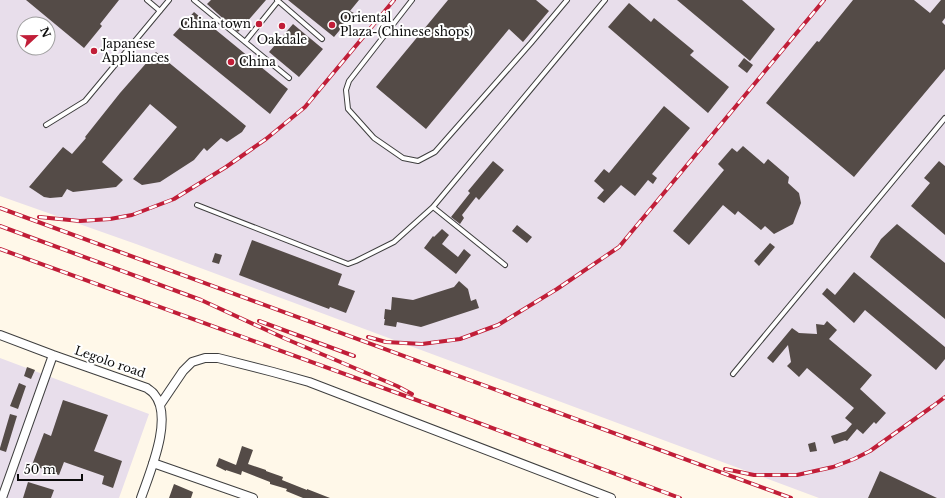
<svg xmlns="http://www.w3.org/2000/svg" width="945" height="498" viewBox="0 0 945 498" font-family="'Libre Baskerville',serif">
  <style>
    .industrial { fill: #e8deeb; fill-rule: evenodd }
    .building { fill: #544b47 }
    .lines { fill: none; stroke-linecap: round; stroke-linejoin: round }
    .service-casing { stroke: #3e3e3e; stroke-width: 6 }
    .minor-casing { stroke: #3e3e3e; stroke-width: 10 }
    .service { stroke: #fff; stroke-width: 4 }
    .minor { stroke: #fff; stroke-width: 8 }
    .rail-casing { stroke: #c11e38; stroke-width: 4 }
    .rail { stroke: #fff; stroke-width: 2.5; stroke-dasharray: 8; stroke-linecap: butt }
    .poi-dot { fill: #c11e38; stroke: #fff; stroke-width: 1.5 }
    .labels { text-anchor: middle; stroke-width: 4; stroke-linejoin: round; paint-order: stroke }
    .poi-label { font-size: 12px; fill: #0b0b0b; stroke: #fff; text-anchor: start }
    .street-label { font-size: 12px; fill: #0b0b0b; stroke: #fff }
  </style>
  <rect width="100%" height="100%" fill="#fff8e9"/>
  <path class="industrial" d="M0 0H945V498H819L136 244 0 196ZM24 24H48V48H24Z
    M0 358 149 414 119 498H0Z"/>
  <path class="building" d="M26 0H119L100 24 102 26 84 48Z
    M211 0H266L238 32 207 4Z
    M288 0H359L350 11 354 13 334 37Z
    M448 0H536L549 11 523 42 509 29 426 129 376 87Z
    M677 0H742L775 29 750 61Z
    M853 0H914L930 13 941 0H945V18L942 22 945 25V69L854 177 766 103 817 41 819 42Z
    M629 3 651 22 654 18 694 51 690 55 729 87 708 113 608 27Z
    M194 12 288 89 270 114 173 35Z
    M293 24 323 49 299 77 269 52Z
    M156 52 246 126 242 132 227 142 221 138 207 151 204 148 194 160 160 182 142 185 133 179 177 127 150 104 102 162 123 180 116 187 73 192 67 189 62 197 50 198 44 197 29 187 63 147 72 154 86 138 85 137 120 93Z
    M744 58 753 65 747 73 738 66Z
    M664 106 690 128 652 174 657 178 653 184 648 180 635 196 621 185 604 203 597 198 604 190 594 181 604 169 609 173Z
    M743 146 764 164 768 159 789 177 788 183 799 193 801 203 793 224 774 234 765 226 761 230 738 211 735 215 723 205 689 245 673 231 724 170 718 164 732 148 737 152Z
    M493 161 504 170 479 200 476 197 462 215 464 218 460 224 451 217 470 193 468 191Z
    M939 161 945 166V235L911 206 930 183 924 178Z
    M897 224 945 263V319L870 257 881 239Z
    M517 225 532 237 527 243 512 231Z
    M442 229 449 235 442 244 458 257 464 249 471 255 456 274 424 248 433 236 434 237Z
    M252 240 342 274 338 285 355 291 346 313 330 307 329 309 239 275Z
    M770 243 775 247 759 266 754 261Z
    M215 253 222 255 219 264 212 262Z
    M854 272 945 347V359L936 370 865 310 854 323 822 294 827 288 835 295Z
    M459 281 468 289 471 301 476 299 479 308 421 327 397 322 396 327 384 325 385 319H384L385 309 391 310 392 297 413 300 454 287Z
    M827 321 837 330 829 339 872 375 860 389 886 413 876 424 874 422 863 434 857 429 847 441 845 440 834 444 831 436 846 431 852 424 845 418 854 408 807 368 799 377 787 366 791 362 788 345 773 363 767 358 792 328 799 333 817 334 816 324 824 325Z
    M27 367 35 370 31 379 24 376Z
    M19 383 26 386 18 409 10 406Z
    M63 400 108 415 94 451 122 461 113 488 102 484 104 476 64 462 59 475 32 465 44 433 51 436Z
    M10 414 17 416 6 452 0 450V448Z
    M815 442 817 451 810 452 808 444Z
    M242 446 253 450 248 464 266 470V471L283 477 282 480 307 490V489L330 498H303L286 491 287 489 270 484V482L242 471 241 475 226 470V471L216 466 219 458 236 465Z
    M880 471 937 498H868Z
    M28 482 54 490 51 498H23Z
    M174 484 193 492 191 498H169Z"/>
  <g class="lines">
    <defs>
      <path id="service" d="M147 0 160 11
        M194 0 289 78
        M277 0 322 39
        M412 0 349 81 346 90 348 109 374 138 403 158 418 161 435 152 531 43 567 0
        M245 42 278 1
        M46 125 85 101 169 0
        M197 205 348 264 356 261 394 242 433 207 605 0
        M433 207 505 265
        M733 374 945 118"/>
      <path id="minor" d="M0 335 53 355 147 388C149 390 152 391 154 394 174 417 150 472 141 498
        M160 405 183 371 192 362 205 358H218L273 372 309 382 611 498
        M153 463 253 498
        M2 498 53 355"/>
    </defs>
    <use href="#service" class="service-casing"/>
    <use href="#minor" class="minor-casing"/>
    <use href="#service" class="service"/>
    <use href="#minor" class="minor"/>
    <defs>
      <path id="rail" d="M0 208 791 498
        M39 217 80 221 110 219 132 215 174 199 226 167 266 139 305 107 394 0
        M0 226 201 300 286 339 397 386 412 394
        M0 249 444 410 680 498
        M259 321 354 356
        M368 337 386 342 422 344 460 339 498 325 557 289 619 247 824 0
        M725 469 754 475H797L833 467 854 459 870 451 933 406 945 397"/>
    </defs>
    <use href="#rail" class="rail-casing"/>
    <use href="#rail" class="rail"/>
  </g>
  <g class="poi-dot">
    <circle cx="259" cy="24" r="4"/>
    <circle cx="332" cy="25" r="4"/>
    <circle cx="282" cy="26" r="4"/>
    <circle cx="94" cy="51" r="4"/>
    <circle cx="231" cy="62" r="4"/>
  </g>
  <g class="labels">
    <g class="poi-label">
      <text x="340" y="22">Oriental<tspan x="340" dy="14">Plaza-(Chinese shops)</tspan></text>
      <text x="251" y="28" text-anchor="end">China town</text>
      <text x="282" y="44" text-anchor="middle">Oakdale</text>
      <text x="102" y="48">Japanese<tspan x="102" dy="14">Appliances</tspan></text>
      <text x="239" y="66">China</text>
    </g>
    <g class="street-label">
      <text transform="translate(110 362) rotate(19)" y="4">Legolo road</text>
    </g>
  </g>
  <g transform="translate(36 36) rotate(68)"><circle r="19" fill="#ffffff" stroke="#9d9d9d"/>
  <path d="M0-3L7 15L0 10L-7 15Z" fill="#c11e38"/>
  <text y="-6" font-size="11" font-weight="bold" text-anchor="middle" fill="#0b0b0b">N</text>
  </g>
  <path d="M18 474v6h64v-6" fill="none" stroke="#0b0b0b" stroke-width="2"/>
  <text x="24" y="474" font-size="12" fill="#0b0b0b" stroke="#ffffff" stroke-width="3" paint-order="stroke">50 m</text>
</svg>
